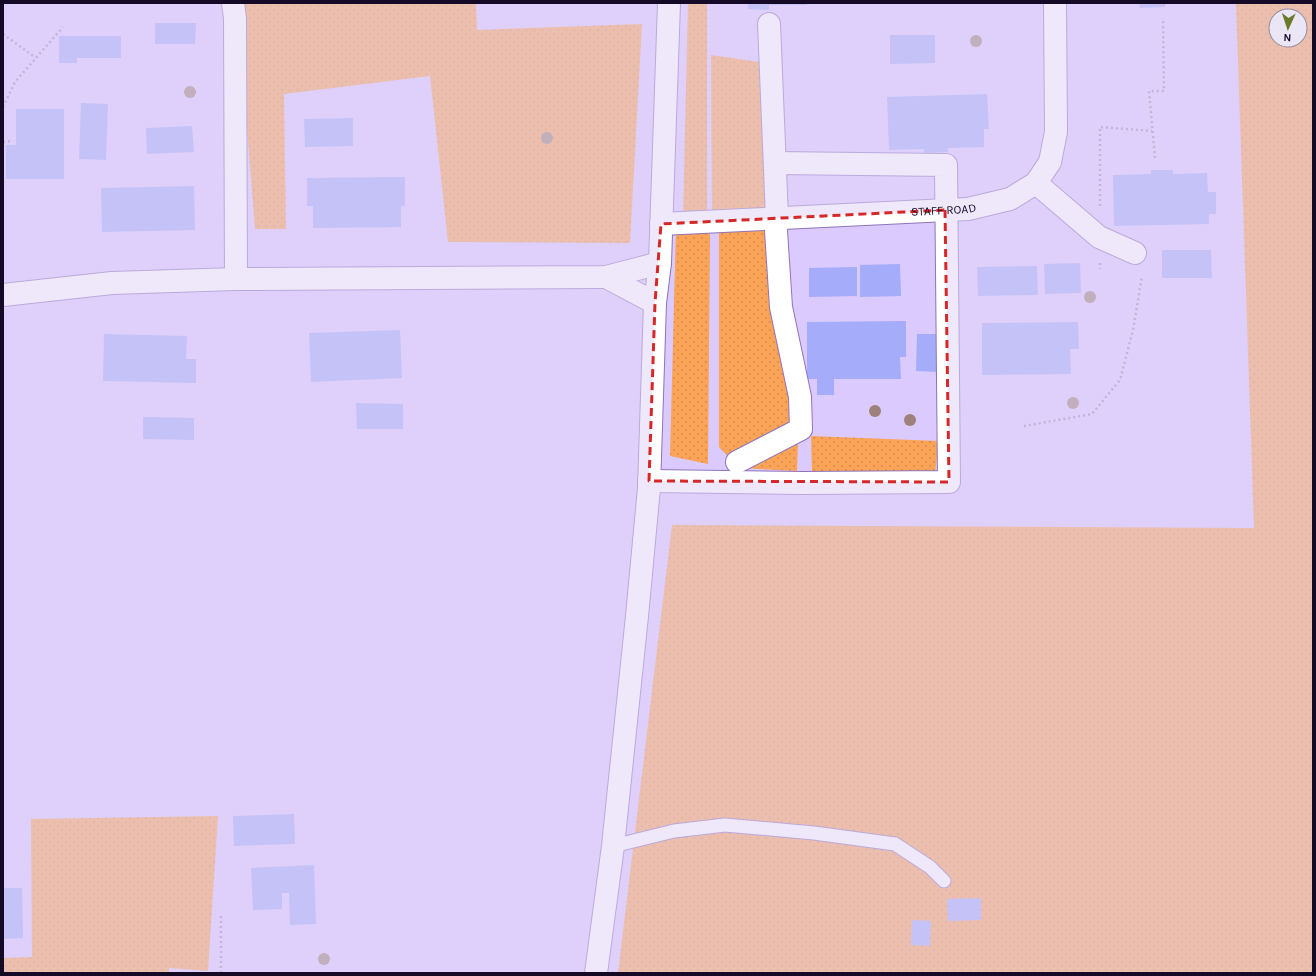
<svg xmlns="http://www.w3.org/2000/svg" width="1316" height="976" viewBox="0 0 1316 976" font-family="Karla,sans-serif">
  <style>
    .built { fill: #dbcafe; fill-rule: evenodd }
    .grass { fill: url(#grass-dots); fill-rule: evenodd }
    .building { fill: #a5acf9 }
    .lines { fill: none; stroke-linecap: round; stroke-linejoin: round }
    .service-casing { stroke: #8e74bc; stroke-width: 15 }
    .minor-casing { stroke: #8e74bc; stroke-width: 24 }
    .path { stroke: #9a90ae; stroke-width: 2.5; stroke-dasharray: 2 3; stroke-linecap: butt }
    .service { stroke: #fff; stroke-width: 13 }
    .minor { stroke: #fff; stroke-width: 22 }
    .tree { fill: #9d817a }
    .marked { fill: none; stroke: #d62828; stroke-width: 3; stroke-dasharray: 8 5; stroke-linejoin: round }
    .labels { text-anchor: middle; stroke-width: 3; stroke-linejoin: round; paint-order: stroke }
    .street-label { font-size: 12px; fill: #150a26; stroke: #ebe6f6 }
  </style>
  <defs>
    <pattern id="grass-dots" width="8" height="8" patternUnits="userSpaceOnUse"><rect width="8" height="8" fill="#fba356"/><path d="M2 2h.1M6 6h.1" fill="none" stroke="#d68b4b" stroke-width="1.8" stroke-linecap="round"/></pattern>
  </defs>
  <rect width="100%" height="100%" fill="#e0d6f6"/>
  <path class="built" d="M3 3H1313V973H3ZM1276 16H1300V40H1276Z"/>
  <path class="grass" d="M237 3H476L477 30 642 24 630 243 448 242 430 76 284 94 286 229H255Z
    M688 3H707V216L683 217Z
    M1236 3H1313V973H618L672 525 1254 528ZM1276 16H1300V40H1276Z
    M711 55 765 63 772 214 712 216Z
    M772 225 794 426 728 456 719 447V231Z
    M676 228 710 234 708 464 670 456Z
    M811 436 939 441 935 473 812 472Z
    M798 438 797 471 739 468Z
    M218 816 208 971 169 968V973H3V958L32 957 31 819Z"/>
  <path class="building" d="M742 3H807V5H769V10L748 9V4H742Z
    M1139 3H1165V7L1140 8Z
    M155 23H196L195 44H155Z
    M890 35H935V63L890 64Z
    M59 36H121V58H77V63H59Z
    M987 94 989 129H984V147L948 148V152L924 153V149L889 150 887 97Z
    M81 103 108 104 106 160 79 159Z
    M16 109H64V179H6V145H16Z
    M353 118V146L305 147 304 119Z
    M192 126 194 152 147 154 146 128Z
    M1151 170H1173V174L1207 173 1208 192H1216V214H1209V224L1114 226 1113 175 1151 174Z
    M405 177V206H401V227L313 228V206H307V178Z
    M194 186 195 230 102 232 101 188Z
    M1162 250H1211L1212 278H1162Z
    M1080 263 1081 293 1045 294 1044 264Z
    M900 264 901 296 860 297V265Z
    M1037 266 1038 295 978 296 977 267Z
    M857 267V296L809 297V268Z
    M906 321V357H900L901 379H834V395H817V379H807V322Z
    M1078 322 1079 349H1070L1071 374 982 375V323Z
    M400 330 402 378 311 382 309 333Z
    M104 334 187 336 186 359H196V383L103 381Z
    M917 334H938L937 372 916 371Z
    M356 403 403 404V429H357Z
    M143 417 194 418V440L143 439Z
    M294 814 295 844 234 846 233 816Z
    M314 865 316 924 290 925 289 893H282V909L253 910 251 868Z
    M3 888H22L23 938 3 939Z
    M981 898V920L948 921 947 899Z
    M912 920 931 921 930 946 911 945Z"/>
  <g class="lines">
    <defs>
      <path id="service" d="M613 846 674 831 725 825 814 833 895 844 930 867 944 881"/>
      <g id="minor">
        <path d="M233 3 235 18 236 279"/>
        <path d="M1036 183 1099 237 1135 253"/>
        <path id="s1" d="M661 224 968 209 1010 199 1036 183 1050 162 1056 132 1055 3"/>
        <path d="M606 277 655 303"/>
        <path d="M3 295 112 283 236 279 606 277 660 263"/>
        <path d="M737 462 801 429 800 397 781 307 776 231 777 218 769 24"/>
        <path d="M649 481 803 483 949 482 946 165 775 163"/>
        <path d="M596 973 613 846 637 616 649 488 655 303 660 263 669 3"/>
      </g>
    </defs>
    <use href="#service" class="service-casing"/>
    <use href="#minor" class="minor-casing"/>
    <path class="path" d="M3 34 36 58
      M3 107 15 82 63 27
      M3 142 11 141
      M1155 158 1149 91H1164L1163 18
      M1100 206V127L1152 131
      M1100 263V269
      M1024 426 1092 414 1120 380 1133 330 1142 276
      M221 973V914"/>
    <use href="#service" class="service"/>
    <use href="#minor" class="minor"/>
  </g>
  <g class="tree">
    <circle cx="976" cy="41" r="6"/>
    <circle cx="190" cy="92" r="6"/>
    <circle cx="547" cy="138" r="6"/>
    <circle cx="1090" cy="297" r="6"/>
    <circle cx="1073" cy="403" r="6"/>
    <circle cx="875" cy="411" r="6"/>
    <circle cx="910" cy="420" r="6"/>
    <circle cx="324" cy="959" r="6"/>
  </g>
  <path d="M0 0H1316V976H0ZM945 210 949 482 649 481 655 303 661 224Z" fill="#e0d6f6" fill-opacity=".55" fill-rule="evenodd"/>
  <path class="marked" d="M945 210 949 482 649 481 655 303 661 224Z"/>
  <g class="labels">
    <g class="street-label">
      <text dy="4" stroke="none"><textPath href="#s1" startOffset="283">STAFF ROAD</textPath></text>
    </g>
  </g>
  <rect width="1316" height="976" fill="none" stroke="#150a26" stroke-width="8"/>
  <g transform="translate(1288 28) rotate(183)"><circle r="19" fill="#ebe6f6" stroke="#958ea3"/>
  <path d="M0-3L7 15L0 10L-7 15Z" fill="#6a7a28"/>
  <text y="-6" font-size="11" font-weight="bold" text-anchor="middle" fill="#150a26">N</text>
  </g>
</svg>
